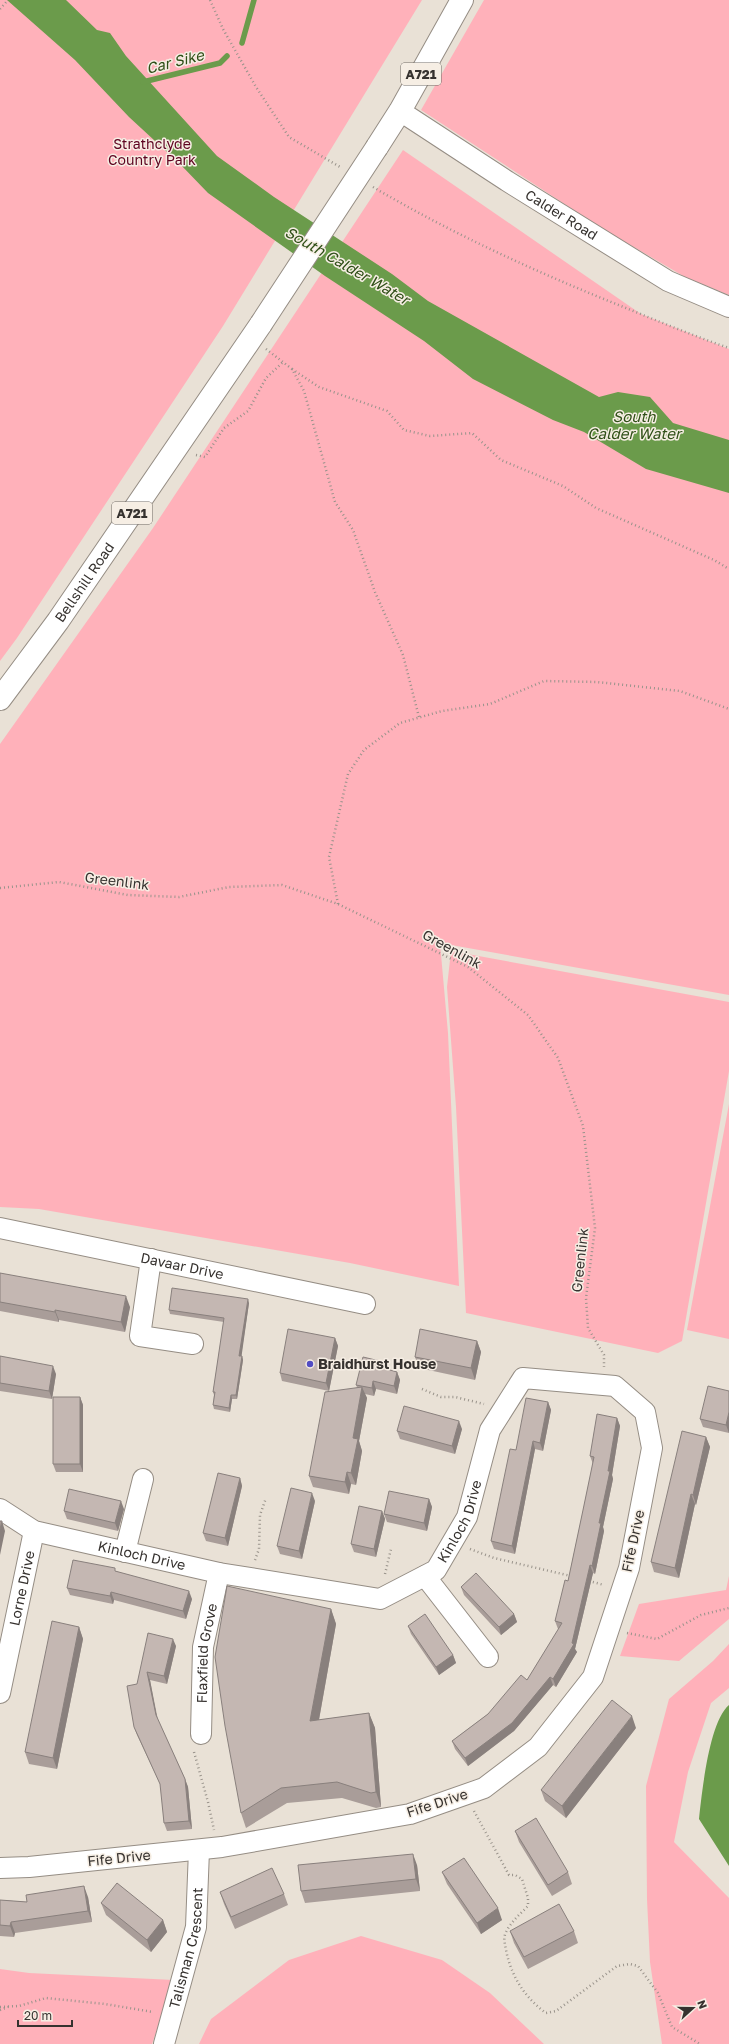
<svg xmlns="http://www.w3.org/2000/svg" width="729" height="2044" viewBox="0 0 729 2044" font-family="'Golos Text',sans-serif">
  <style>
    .green { fill: #ffb1ba }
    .water { fill: #6b9b4b }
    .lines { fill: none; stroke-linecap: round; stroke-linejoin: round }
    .stream { stroke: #6b9b4b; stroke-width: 5.5 }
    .minor-casing { stroke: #958d84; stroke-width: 22 }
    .major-casing { stroke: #958d84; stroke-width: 24 }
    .path { stroke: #99938b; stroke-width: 2.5; stroke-dasharray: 1 3; stroke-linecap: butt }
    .minor { stroke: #fff; stroke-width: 20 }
    .major { stroke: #fff; stroke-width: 22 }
    .major-bridge-casing { stroke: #958d84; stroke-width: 24; stroke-linecap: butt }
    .major-bridge { stroke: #fff; stroke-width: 22 }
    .wall { fill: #a99d99 }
    .shaded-wall { fill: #89807d }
    .building { fill: #c4b7b2; stroke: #89807d }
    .poi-dot { fill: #514cc3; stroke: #f6eee4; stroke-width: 1.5 }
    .labels { text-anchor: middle; stroke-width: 3; stroke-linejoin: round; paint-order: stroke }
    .shield { fill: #f6eee4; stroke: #706a65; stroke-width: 1 }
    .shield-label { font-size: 13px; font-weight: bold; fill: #36322f }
    .park-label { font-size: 14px; fill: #5e0320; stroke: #f6eee4 }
    .street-label { font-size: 14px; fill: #36322f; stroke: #f6eee4 }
    .poi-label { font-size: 14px; font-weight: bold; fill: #36322f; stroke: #f6eee4; text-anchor: start }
    .water-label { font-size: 15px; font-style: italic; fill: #2f4f17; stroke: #f6eee4 }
  </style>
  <rect width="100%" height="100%" fill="#e9e1d6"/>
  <path class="green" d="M0 0H422L223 326 17 638 0 661Z
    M484 0H729V295L685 277 598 226 421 110Z
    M403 150 641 314 729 349V995L440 943 448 1033 459 1286 350 1263 39 1209 0 1207V744L153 528Z
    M451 951 729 1002V1071L682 1341 658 1353 466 1313 456 1107 447 987Z
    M729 1104V1339L687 1330Z
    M729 1576V1619L679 1661 620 1656 639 1604 726 1590Z
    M729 1644V1688L711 1703 688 1772 674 1842 729 1898V2044H662L650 1962 647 1899 646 1786 669 1699 713 1661Z
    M361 1936 442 1960 490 1993 544 2044H199L211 2019 289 1960Z
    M0 1969 29 1973 174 1980 152 2044H0Z"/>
  <path class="water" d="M7 0H66L97 30 110 33 126 56 217 156 274 197 392 274 428 301 599 397 618 392 650 397 673 423 729 440V493L646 469 584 432 553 420 473 379 424 341 325 276 208 193 180 164 129 117 75 60Z
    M729 1705V1866L699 1819C702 1792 709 1722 729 1705Z"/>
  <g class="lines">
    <path class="stream" d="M242 43 254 0
      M143 82 220 63 227 56"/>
    <defs>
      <g id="minor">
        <path id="s1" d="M400 111 507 181 668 281 729 307"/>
        <path id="s2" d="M0 1228 365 1304"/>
        <path d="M151 1259 140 1336 193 1344"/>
        <path id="s3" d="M0 1509 34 1531 219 1573 380 1599 436 1570 467 1517 490 1430 523 1378 615 1386 645 1412 652 1448 629 1568 593 1677 538 1747 484 1788 410 1814 222 1847 29 1867 0 1868"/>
        <path d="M125 1552 143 1479"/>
        <path d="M425 1576 488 1657"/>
        <path id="s4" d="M0 1693 34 1531"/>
        <path id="s5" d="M201 1734 203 1647 219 1573"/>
        <path id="s6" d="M164 2044 196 1927 199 1850"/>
      </g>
      <g id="major">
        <path d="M377 147 400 111 462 0"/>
        <path id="s7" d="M0 699 58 621 261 324"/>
      </g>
    </defs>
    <use href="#minor" class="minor-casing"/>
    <use href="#major" class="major-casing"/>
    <path class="path" d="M210 0 223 29 256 87 289 137 340 167
      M0 9 8 0
      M373 187C451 233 532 270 616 304 653 319 691 335 729 348
      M266 349 292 369 304 391 335 502 353 530 375 592 403 655 419 717
      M292 369 319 387 387 411 404 430 430 436 472 433 501 460 563 486 596 508 714 560 729 569
      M196 455 205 457 224 428 248 411 266 378 283 362
      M0 888 59 882 128 895 179 897 229 887 282 885 338 904 468 967 528 1015 558 1058 583 1126 595 1228 586 1298 588 1328 604 1355V1367
      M338 904 329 857 348 774 364 750 400 723 442 711 490 704 544 681 597 682 680 691 729 709
      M422 1389 441 1397H455L484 1404
      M470 1549 494 1558 571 1576
      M255 1560 259 1549 260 1515 266 1498
      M385 1574 391 1549
      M589 1581 604 1585
      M627 1633 657 1639 701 1615 729 1608
      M194 1752 208 1802 214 1830
      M474 1811 509 1875H515L522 1879 528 1898V1906C520 1914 511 1922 506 1932 503 1938 505 1944 506 1950 511 1976 525 1998 546 2013L556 2011 617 1966 630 1964 638 1966 658 1993 672 2027 700 2044
      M0 2007 19 2006 46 1998 105 2004 153 2012
      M0 2010 8 2007"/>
    <use href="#minor" class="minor"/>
    <use href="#major" class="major"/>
    <defs>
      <path id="major-bridge" d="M261 324 377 147"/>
    </defs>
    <use href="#major-bridge" class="major-bridge-casing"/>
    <use href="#major-bridge" class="major-bridge"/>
  </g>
  <path class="wall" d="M0 1273 130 1307 125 1332 59 1320V1322L0 1311Z
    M249 1303 241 1356H242L243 1360 237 1399H232L230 1412 214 1409 213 1405 214 1395 213 1392 224 1322 170 1314 169 1310Z
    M335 1338 338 1346 329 1391 282 1381 280 1373Z
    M477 1341 481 1352 475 1380 419 1368 415 1357Z
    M0 1356 56 1374 52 1399 0 1391Z
    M387 1369 397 1372 400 1380 397 1394 376 1389 374 1396 365 1394 367 1398 359 1441 362 1451 356 1485 351 1484 349 1494 313 1487 309 1476 357 1387 356 1385Z
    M729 1391V1433L703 1427 700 1419Z
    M80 1397 83 1405V1472H56L53 1464Z
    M548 1402 551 1410 543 1451 535 1449 515 1554 494 1549 491 1541Z
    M617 1418 620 1426 612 1475 613 1479 603 1527 604 1531 595 1574 593 1573 575 1649 577 1652 556 1687 553 1685 514 1731 468 1766 455 1749 452 1741 488 1714 527 1680 559 1629H558L555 1621 568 1581 593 1464 590 1456Z
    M462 1429 455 1454 400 1439 397 1431Z
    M706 1437 710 1447 696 1505 695 1504 679 1578 654 1572 651 1562Z
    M240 1478 242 1486 228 1546 206 1541 203 1533Z
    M429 1499 432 1507 427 1531 387 1522 384 1514Z
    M315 1501 302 1559 280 1554 277 1546Z
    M124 1509 118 1531 67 1519 64 1511Z
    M382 1511 385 1519 376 1557 354 1552 351 1544Z
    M116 1571 192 1599 186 1619 114 1600 113 1604 70 1595 67 1588Z
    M461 1587 514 1614 517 1622 501 1635 464 1595Z
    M331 1609 336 1624 319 1720 369 1713 375 1728 381 1807 376 1808 342 1798 287 1803 246 1828 241 1813Z
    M408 1626 453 1655 456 1663 439 1675 411 1634Z
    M79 1627 83 1639 57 1769 29 1764 25 1752Z
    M148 1633 176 1646 167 1684 150 1680 158 1720 185 1779 188 1787 192 1829 167 1831 164 1823 161 1786 137 1735 134 1727Z
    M636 1728 566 1818 545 1801 541 1790Z
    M515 1831 568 1872 572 1884 552 1896 519 1842Z
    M417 1865 420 1891 305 1903 301 1891Z
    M442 1872 502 1920 481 1934 447 1884Z
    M220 1892 284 1894 288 1905 235 1929 224 1904Z
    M88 1897 92 1922 15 1933 14 1937 0 1936V1900L27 1902Z
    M101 1903 163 1920 167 1932 151 1952 106 1915Z
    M510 1931H574L578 1943 528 1969 514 1943Z"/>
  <path class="shaded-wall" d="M126 1296 130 1307 125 1332 121 1322Z
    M248 1299 249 1303 241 1360 239 1356Z
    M55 1310 59 1320V1322L55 1312Z
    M335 1338 338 1346 329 1391 326 1383Z
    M477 1341 481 1352 475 1380 471 1368Z
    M242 1356 243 1360 237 1399 236 1395Z
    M384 1362 387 1370 383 1368Z
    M53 1366 56 1374 52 1399 49 1391Z
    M397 1372 400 1380 397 1394 394 1386Z
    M373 1381 376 1389 374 1396 372 1388Z
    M362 1387 367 1398 359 1441 362 1451 356 1485 351 1473 353 1438Z
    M231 1395 232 1399 230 1412 229 1408Z
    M80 1397 83 1405V1472L80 1464Z
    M548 1402 551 1410 543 1451 540 1443Z
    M729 1412V1433L726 1425Z
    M617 1418 620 1426 612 1475 613 1479 603 1527 604 1531 595 1574 592 1566 599 1523Z
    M459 1421 462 1429 455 1454 452 1446Z
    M706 1437 710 1447 696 1505 693 1495Z
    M533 1441 535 1449 515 1554 512 1546Z
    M347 1472 351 1484 349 1494 345 1482Z
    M240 1478 242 1486 228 1546 225 1538Z
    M312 1493 315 1501 302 1559 299 1551Z
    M691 1494 695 1504 679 1578 675 1568Z
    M429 1499 432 1507 427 1531 424 1523Z
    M121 1501 124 1509 118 1531 115 1523Z
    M382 1511 385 1519 376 1557 374 1549Z
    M2 1521 5 1531 0 1555V1529Z
    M590 1565 593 1573 575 1649 577 1652 556 1687 553 1679 572 1643Z
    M189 1591 192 1599 186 1619 183 1611Z
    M111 1592 114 1600 113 1604 110 1596Z
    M331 1609 336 1624 316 1736 310 1721Z
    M514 1614 517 1622 501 1635 499 1627Z
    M79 1627 83 1639 57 1769 53 1758Z
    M173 1639 176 1646 167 1684 164 1676Z
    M453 1655 456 1663 439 1675 436 1667Z
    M147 1672 150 1680 158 1723 156 1715Z
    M550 1677 553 1685 514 1731 468 1766 465 1758Z
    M369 1713 375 1728 381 1807 376 1792Z
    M632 1716 636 1728 566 1818 562 1806Z
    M185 1779 188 1787 192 1829 189 1821Z
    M413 1854 417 1865 420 1891 416 1879Z
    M84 1886 88 1897 92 1922 88 1911Z
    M498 1908 502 1920 481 1934 477 1923Z
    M163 1920 167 1932 151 1952 147 1940Z
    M11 1922 15 1933 14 1937 10 1926Z"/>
  <path class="building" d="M0 1273 126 1296 121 1322 55 1310V1312L0 1302Z
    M172 1288 248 1299 239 1356H242L236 1395H231L229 1408 213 1405 215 1392H213L224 1318 169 1310Z
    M288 1329 335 1338 326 1383 280 1373Z
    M420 1329 477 1341 471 1368 415 1357Z
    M0 1356 53 1366 49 1391 0 1383Z
    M363 1357 384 1362 383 1368 397 1372 394 1386 373 1381 372 1388 356 1385Z
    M708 1386 729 1391V1412L726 1425 700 1419Z
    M362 1387 353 1438 358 1439 351 1473 347 1472 345 1482 309 1476 325 1392Z
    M53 1397H80V1464H53Z
    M526 1398 548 1402 540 1443 533 1441 512 1546 491 1541 510 1449 516 1450Z
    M404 1406 459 1421 452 1446 397 1431Z
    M597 1414 617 1418 608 1471H610L599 1523H601L592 1566 590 1565 572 1643 574 1644 553 1679 550 1677 512 1723 465 1758 452 1741 488 1714 521 1675 527 1680 562 1623 555 1621 565 1580 568 1581 583 1510 594 1457 590 1456Z
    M682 1431 706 1437 693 1495 691 1494 675 1568 651 1562Z
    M218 1473 240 1478 225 1538 203 1533Z
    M291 1488 312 1493 299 1551 277 1546Z
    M69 1489 121 1501 115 1523 64 1511Z
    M389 1491 429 1499 424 1523 384 1514Z
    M359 1506 382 1511 374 1549 351 1544Z
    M0 1521H2L0 1529Z
    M73 1560 115 1568V1571L189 1591 183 1611 111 1592 110 1596 67 1588Z
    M476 1573 514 1614 499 1627 461 1587Z
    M227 1586 331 1609 310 1721 369 1713 376 1792 371 1793 337 1782 281 1788 241 1813 225 1726 215 1657Z
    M425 1614 453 1655 436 1667 408 1626Z
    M52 1621 79 1627 53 1758 25 1752Z
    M148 1633 173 1639 164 1676 147 1672 156 1715 185 1779 189 1821 164 1823 160 1784 134 1727 127 1686 137 1684Z
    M612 1700 632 1716 562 1806 541 1790Z
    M536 1818 568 1872 548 1885 515 1831Z
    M413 1854 416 1879 301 1891 298 1865Z
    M464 1858 498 1908 477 1923 442 1872Z
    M272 1868 284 1894 231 1917 220 1892Z
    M117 1883 163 1920 147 1940 101 1903Z
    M84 1886 88 1911 11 1922 10 1926 0 1925V1900L27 1902 26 1895Z
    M559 1904 574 1931 524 1957 510 1931Z"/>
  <circle class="poi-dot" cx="310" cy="1364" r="4"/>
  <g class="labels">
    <g class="shield">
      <rect x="401" y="63" width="40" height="22" rx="3"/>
      <rect x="112" y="502" width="40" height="22" rx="3"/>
    </g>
    <g class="shield-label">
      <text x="421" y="79">A721</text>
      <text x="132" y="518">A721</text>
    </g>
    <g class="park-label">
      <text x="152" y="149">Strathclyde<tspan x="152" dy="16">Country Park</tspan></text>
    </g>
    <g class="street-label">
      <text dy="5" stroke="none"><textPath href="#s1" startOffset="192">Calder Road</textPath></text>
      <text dy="5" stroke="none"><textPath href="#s7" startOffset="144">Bellshill Road</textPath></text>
      <text transform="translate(117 881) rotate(7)" y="5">Greenlink</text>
      <text transform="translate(452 949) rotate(29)" y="5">Greenlink</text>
      <text transform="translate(580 1260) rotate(-84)" y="5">Greenlink</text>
      <text dy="5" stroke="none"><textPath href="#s2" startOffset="186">Davaar Drive</textPath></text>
      <text dy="5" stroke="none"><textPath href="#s3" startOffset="511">Kinloch Drive</textPath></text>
      <text transform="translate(633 1541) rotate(-78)" y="5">Fife Drive</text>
      <text dy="5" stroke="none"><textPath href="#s3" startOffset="151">Kinloch Drive</textPath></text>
      <text dy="5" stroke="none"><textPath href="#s4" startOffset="107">Lorne Drive</textPath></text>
      <text dy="5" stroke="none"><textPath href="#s5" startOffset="81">Flaxfield Grove</textPath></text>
      <text transform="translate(437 1803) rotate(-18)" y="5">Fife Drive</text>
      <text transform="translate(119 1858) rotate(-6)" y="5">Fife Drive</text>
      <text dy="5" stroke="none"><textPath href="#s6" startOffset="99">Talisman Crescent</textPath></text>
    </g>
    <g class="poi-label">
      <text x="318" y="1369">Braidhurst House</text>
    </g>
    <g class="water-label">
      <text transform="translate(175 62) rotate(-14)" y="5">Car Sike</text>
      <text transform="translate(347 266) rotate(30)" y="5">South Calder Water</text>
      <text x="634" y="422">South<tspan x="634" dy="17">Calder Water</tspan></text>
    </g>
  </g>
  <g transform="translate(693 2008) rotate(69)" stroke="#f6eee4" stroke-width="3" paint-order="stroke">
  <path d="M0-3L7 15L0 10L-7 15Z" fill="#36322f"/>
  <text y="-6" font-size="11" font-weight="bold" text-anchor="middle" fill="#36322f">N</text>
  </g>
  <path d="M18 2020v6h54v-6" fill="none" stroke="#36322f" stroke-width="2"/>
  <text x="24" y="2020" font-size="12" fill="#36322f" stroke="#f6eee4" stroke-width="3" paint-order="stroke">20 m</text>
</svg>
